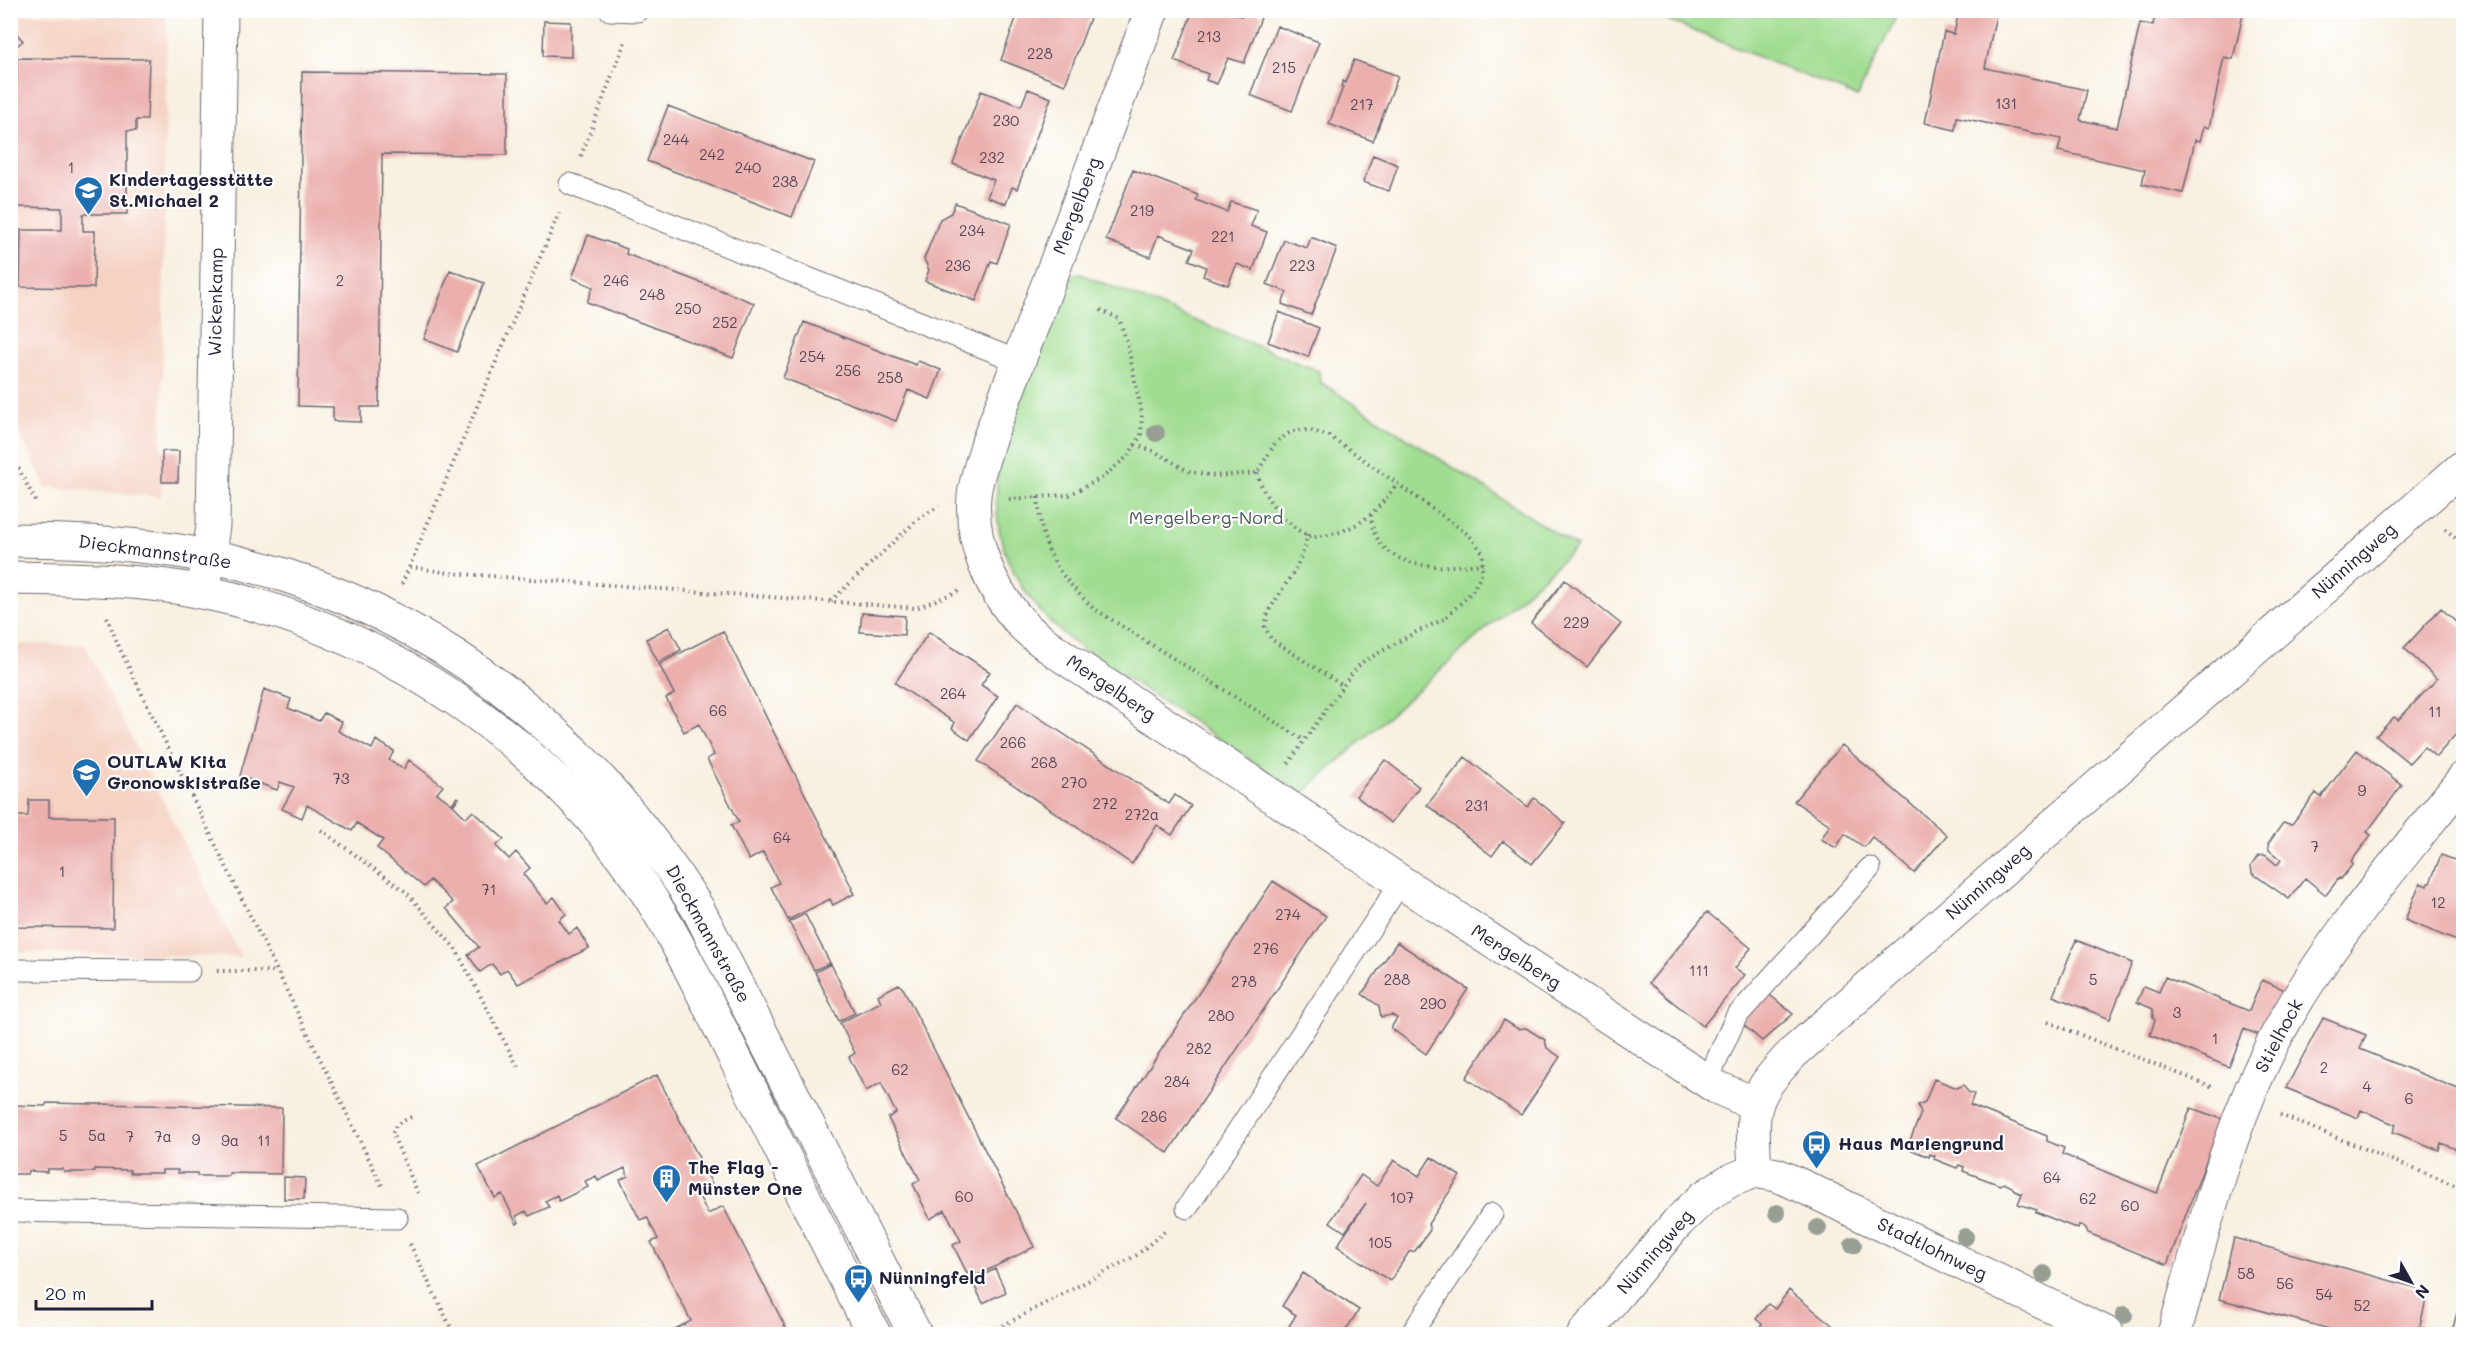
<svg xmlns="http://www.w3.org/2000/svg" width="2474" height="1345" viewBox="0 0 2474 1345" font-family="Mali,sans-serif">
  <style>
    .built { fill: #f5d2c2 }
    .green { fill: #a0dd91; stroke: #618066; stroke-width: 1.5 }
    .building { fill: #ebb0ad }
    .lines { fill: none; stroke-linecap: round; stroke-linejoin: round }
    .lane-casing { stroke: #6d6a75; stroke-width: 23 }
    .street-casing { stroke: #6d6a75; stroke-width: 35 }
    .secondary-casing { stroke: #6d6a75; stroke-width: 35 }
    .path { stroke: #6d6a75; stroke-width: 4; stroke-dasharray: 1.5 4.5; stroke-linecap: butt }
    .lane { stroke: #fff; stroke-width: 21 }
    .street { stroke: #fff; stroke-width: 33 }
    .secondary { stroke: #fff; stroke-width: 33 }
    .tree { fill: #979e94 }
    .labels { text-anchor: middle; stroke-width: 4.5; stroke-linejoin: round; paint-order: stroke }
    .number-label { font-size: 15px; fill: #544658 }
    .poi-label { font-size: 18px; font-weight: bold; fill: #22223b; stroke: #fff; text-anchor: start }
    .street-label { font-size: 18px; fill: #22223b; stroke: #fff }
    .park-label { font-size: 18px; fill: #485a55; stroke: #fff }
  </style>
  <rect width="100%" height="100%" fill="#fff"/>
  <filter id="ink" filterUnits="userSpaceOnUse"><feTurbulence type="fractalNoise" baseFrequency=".0167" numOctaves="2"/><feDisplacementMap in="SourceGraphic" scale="12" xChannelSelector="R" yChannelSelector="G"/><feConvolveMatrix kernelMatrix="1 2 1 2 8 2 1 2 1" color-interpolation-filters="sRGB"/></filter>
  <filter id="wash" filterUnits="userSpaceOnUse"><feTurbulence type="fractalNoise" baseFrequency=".008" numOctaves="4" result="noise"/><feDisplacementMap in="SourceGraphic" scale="24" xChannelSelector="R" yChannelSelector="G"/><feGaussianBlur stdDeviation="1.35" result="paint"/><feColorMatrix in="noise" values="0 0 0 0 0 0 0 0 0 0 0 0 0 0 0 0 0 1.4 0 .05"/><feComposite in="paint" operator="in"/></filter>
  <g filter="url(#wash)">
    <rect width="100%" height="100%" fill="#f8f0e0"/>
    <path class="built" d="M11 14 167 16 161 497 46 487 11 415Z
      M11 644 85 645 241 957 11 952Z"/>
    <path class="green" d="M1645 11H1899L1857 97Z
      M1078 273 1319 371 1320 382 1577 547 1302 794 1071 641C1005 585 982 524 1005 440L1066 279Z"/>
    <g id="blocks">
      <path class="building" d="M1019 10H1093L1065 85 1001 60Z
        M1193 10H1233L1232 13 1241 16 1244 10H1250L1262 15 1244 63 1228 58 1217 84 1206 80 1208 74 1174 61Z
        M1959 10H1997L1985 68 2087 90 2080 120 2117 128 2140 23 2153 25 2156 10H2244L2233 59 2224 57 2209 128 2204 126 2200 141 2195 140 2183 193 2142 184 2145 170 2058 151 2061 139 1957 117 1955 130 1925 123 1944 32 1954 34Z
        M544 21 571 22V57L543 56Z
        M10 26 23 41 10 51Z
        M1277 26 1319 42 1292 111 1250 95Z
        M17 58 149 59 147 120H136V131H127V214H83V231H95L94 288 20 287 21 230H62V208L15 207Z
        M1354 60 1398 76 1373 141 1329 124 1343 87 1341 86 1343 81 1345 83Z
        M302 72 507 74V155L382 154 379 407H361V422L333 421V407L298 406Z
        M1028 89 1051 98 1017 189 1012 187 1006 204 987 197 994 180 953 164 981 91 1021 106Z
        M668 106 814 162 792 217 647 161Z
        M1373 155 1398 165 1389 191 1363 182Z
        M1133 170 1198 195 1196 200 1227 212 1231 202 1257 210 1251 226 1267 232 1253 270 1237 264 1228 285 1203 276 1206 267 1189 260 1194 249 1158 235 1150 257 1106 240Z
        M955 203 1011 224 997 263 991 261 976 301 925 281 929 270 924 259 940 219 951 213Z
        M588 235 627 249 626 254 754 303 733 358 587 302 593 287 572 278Z
        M1311 237 1337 248 1311 315 1282 304 1287 292 1267 284 1284 240 1307 248Z
        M450 270 484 283 457 352 424 339Z
        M1279 312 1319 328 1308 357 1268 342Z
        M804 322 916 365 918 361 941 370 930 399 908 390 896 421 783 378Z
        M162 451H179L178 482H162Z
        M1565 580 1621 624 1587 667 1531 623Z
        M2441 608 2463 629V691L2458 698 2463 703V726L2436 757 2424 747 2409 763 2376 736 2394 717 2398 720 2437 679 2404 648Z
        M862 613 905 616 904 635 860 632Z
        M669 627 681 650 658 662 646 639Z
        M723 631 852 888 851 889 854 894 833 905 830 899 788 920 771 887 779 883 763 852 749 860 731 825 739 822 707 759 714 755 699 724 684 732 666 698 674 694 659 664Z
        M929 632 990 672 981 685 998 696 969 740 952 728 955 723 895 683Z
        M264 689 291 699 288 708 319 721 324 713 342 722 338 731 372 749 376 740 394 751 389 760 404 769 409 760 443 786 437 793 452 804 457 797 459 798 453 805 466 818 473 811 504 839 496 846 509 859 516 852 530 868 523 874 547 903 554 897 566 914 559 920 569 934 577 928 589 948 518 984 507 969 500 974 492 964 480 972 468 955 479 947 446 908 453 902 430 880 424 887 377 848 383 840 357 823 352 831 307 805 302 818 282 809 294 787 280 782 277 790 240 776Z
        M1017 703 1169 804 1175 795 1191 806 1172 835 1157 825 1132 864 978 761Z
        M1842 745 1947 835 1914 873 1872 837 1864 847 1845 834 1836 848 1821 839 1830 825 1794 801Z
        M2357 750 2402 785 2367 832 2371 835 2351 862 2353 864 2341 879 2339 878 2326 895 2305 878 2289 899 2252 873 2251 866 2258 856 2265 855 2277 865 2281 860 2269 850 2268 844 2283 823 2292 824 2316 793 2321 797Z
        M1465 757 1528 807 1534 798 1565 823 1532 864 1503 841 1492 856 1427 805Z
        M1385 760 1419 787 1391 823 1356 796Z
        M29 800H49V817H114L113 928 10 927V816H28Z
        M2441 855 2463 863V931L2459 942 2405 920 2420 883 2427 886 2428 883H2430Z
        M1273 881 1326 916 1168 1153 1116 1118Z
        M1707 912 1751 948 1735 968 1745 975 1703 1026 1649 983Z
        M805 914 830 963 814 970 789 922Z
        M2076 940 2132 963 2110 1019 2053 996Z
        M1397 942 1468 989 1426 1054 1391 1028 1397 1018 1392 1015 1381 1017 1379 1006 1362 994Z
        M831 964 855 1013 839 1021 815 972Z
        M2165 977 2249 1011 2262 980 2285 990 2259 1035 2244 1029 2229 1067 2150 1035 2155 1020 2153 1018V1009L2137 1002 2144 986 2159 992Z
        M899 984 904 990 1034 1247 970 1279 953 1245 961 1241 945 1210 930 1219 913 1184 920 1180 888 1118 896 1113 881 1083 866 1091 849 1057 855 1053 840 1023 881 1002 878 995Z
        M1765 991 1793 1014 1762 1041 1740 1022Z
        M2323 1018 2366 1035 2360 1049 2463 1091V1152L2441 1143 2439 1150 2393 1132 2396 1125 2361 1110 2358 1118 2286 1088Z
        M1504 1020 1518 1029 1526 1028 1545 1040 1547 1048 1560 1057 1521 1115 1466 1078Z
        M657 1075 712 1184 697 1192 708 1214 723 1206 789 1334H665L691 1321 651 1242 658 1239 647 1217 640 1220 620 1180 628 1176 625 1168 598 1181 596 1176 585 1181 588 1187 559 1201 557 1195 545 1201 549 1207 529 1216 526 1211 516 1216 519 1222 517 1224 502 1194 495 1198 478 1166Z
        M1934 1079 1957 1088 1964 1085 1968 1092 1974 1094 1970 1105 2047 1136V1141L2064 1148 2062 1154 2157 1193 2191 1108 2222 1119 2167 1265 2088 1233 2086 1228 2079 1225 2078 1229 2036 1212 2037 1210 2018 1204 2022 1194 2015 1191 2012 1187 2004 1183 2000 1185 1963 1171 1964 1167 1959 1165 1957 1168 1934 1159 1935 1156 1930 1154 1929 1157 1907 1148 1921 1113 1918 1105 1925 1102Z
        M47 1103 282 1108 281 1174 229 1173V1176H197V1173H178V1170H162V1173H130V1170L95 1169V1172H64L63 1169H47V1172L29 1171 28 1174H10V1105L45 1106Z
        M1431 1157 1460 1176 1428 1224 1430 1230 1415 1251 1409 1252 1390 1281 1337 1246 1366 1203 1345 1232 1330 1222 1361 1175 1377 1186 1394 1160 1419 1176Z
        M284 1177 305 1178 304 1199H284Z
        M2234 1238 2428 1291 2418 1334H2348L2219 1299Z
        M995 1269 1006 1292 983 1303 972 1281Z
        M1303 1273 1359 1310 1343 1334H1284L1296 1315 1282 1306Z
        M1789 1290 1843 1334H1754L1762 1324 1756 1319 1768 1304 1775 1309Z
        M2463 1292V1334L2452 1331Z"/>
    </g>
  </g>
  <g filter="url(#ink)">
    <use href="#blocks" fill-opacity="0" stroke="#6d6a75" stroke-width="1.5"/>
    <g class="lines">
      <defs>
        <path id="lane" d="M610 10 637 11
          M570 184 1018 361
          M10 970 189 971
          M1707 1082 1736 1017 1870 868
          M1187 1208 1401 882
          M10 1211 397 1218
          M1411 1334 1492 1214"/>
        <path id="street" d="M1152 10 988 442C983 460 976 478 974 496 970 542 991 590 1022 624 1032 635 1046 644 1058 653L1401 882 1716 1087 1755 1104
          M203 592 213 526 221 10
          M1755 1171C1752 1109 1748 1100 1793 1053L2464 466
          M1755 1171 1777 1175 1802 1186 2108 1334
          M1584 1334 1677 1223 1704 1197 1729 1181 1755 1171
          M2174 1334C2203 1233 2227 1129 2277 1035 2327 942 2398 861 2464 778"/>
        <path id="secondary" d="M10 540C102 540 196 547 284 575 465 633 599 751 698 909L915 1334
          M10 578C75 579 140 579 203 592 384 629 555 744 653 902 683 951 708 1004 734 1056 781 1149 826 1243 874 1334"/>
      </defs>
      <use href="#lane" class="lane-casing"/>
      <use href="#street" class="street-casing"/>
      <use href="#secondary" class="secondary-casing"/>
      <path class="path" d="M581 156 626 39
        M1135 445 1154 451 1190 472 1216 476 1257 473 1275 443 1292 431 1309 430 1329 436 1350 450 1469 535 1483 553 1482 573 1471 593 1444 619 1412 634 1361 663 1347 680 1288 764
        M10 452 37 504
        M1257 473C1262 490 1270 504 1283 517 1291 525 1302 535 1314 537 1318 537 1324 535 1328 535 1361 528 1378 510 1397 484
        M1038 497C1041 550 1056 572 1093 608L1304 740
        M1009 499 1069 495 1102 478 1128 456 1141 435 1142 414 1127 342 1119 319 1097 308
        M1371 515C1372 521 1372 529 1375 534 1393 573 1447 567 1483 564
        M2445 529 2464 545
        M1307 534 1305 547 1296 568 1268 612 1265 627 1271 639 1343 686
        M410 567 450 573 916 608 959 591
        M402 584 559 213
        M831 601 918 519 939 506
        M107 617 119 647 383 1188
        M321 830 406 892 455 948 518 1067
        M217 971H276
        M2048 1022 2215 1088
        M2280 1115 2464 1189
        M411 1117 397 1124 392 1133 419 1196
        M410 1244 454 1334
        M987 1334 1137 1255 1166 1230"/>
      <use href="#lane" class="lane"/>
      <use href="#street" class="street"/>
      <use href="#secondary" class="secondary"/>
    </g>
    <g class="tree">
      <circle cx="1156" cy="433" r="9"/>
      <circle cx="1777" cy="1213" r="9"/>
      <circle cx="1818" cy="1228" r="9"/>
      <circle cx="1965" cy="1237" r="9"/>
      <circle cx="1853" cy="1245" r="9"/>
      <circle cx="2044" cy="1274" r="9"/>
      <circle cx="2124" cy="1315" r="9"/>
    </g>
  </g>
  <defs>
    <symbol id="school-pin" viewBox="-11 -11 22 30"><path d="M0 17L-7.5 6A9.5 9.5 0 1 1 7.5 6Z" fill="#1f6fb2" stroke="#fff"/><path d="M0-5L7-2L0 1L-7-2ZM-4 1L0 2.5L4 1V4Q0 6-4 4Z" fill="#fff"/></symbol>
    <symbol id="bus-pin" viewBox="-11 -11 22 30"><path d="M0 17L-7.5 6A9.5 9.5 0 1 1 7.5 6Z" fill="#1f6fb2" stroke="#fff"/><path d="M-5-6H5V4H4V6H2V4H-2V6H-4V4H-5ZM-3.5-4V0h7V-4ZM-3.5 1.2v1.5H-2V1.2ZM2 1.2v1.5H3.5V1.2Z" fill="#fff"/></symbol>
    <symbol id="building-pin" viewBox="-11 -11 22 30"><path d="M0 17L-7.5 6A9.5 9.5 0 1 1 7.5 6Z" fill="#1f6fb2" stroke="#fff"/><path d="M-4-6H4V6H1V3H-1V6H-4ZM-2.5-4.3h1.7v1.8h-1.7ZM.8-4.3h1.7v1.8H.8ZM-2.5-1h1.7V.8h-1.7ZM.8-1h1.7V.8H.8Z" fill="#fff"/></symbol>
  </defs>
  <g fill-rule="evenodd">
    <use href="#school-pin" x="72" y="174" width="33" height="45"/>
    <use href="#school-pin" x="70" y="756" width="33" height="45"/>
    <use href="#bus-pin" x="1800" y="1128" width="33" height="45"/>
    <use href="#building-pin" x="650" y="1162" width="33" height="45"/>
    <use href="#bus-pin" x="842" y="1262" width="33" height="45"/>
  </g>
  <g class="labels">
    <g class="number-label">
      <text x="1209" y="42">213</text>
      <text x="1040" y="59">228</text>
      <text x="1284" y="73">215</text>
      <text x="2006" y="109">131</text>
      <text x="1362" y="110">217</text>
      <text x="1006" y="126">230</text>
      <text x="676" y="145">244</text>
      <text x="712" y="160">242</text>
      <text x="992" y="163">232</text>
      <text x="71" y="173">1</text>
      <text x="748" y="173">240</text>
      <text x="785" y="187">238</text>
      <text x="1142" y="216">219</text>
      <text x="972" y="236">234</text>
      <text x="1223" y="242">221</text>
      <text x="958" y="271">236</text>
      <text x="1302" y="271">223</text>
      <text x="340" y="286">2</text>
      <text x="616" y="286">246</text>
      <text x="652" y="300">248</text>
      <text x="688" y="314">250</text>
      <text x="725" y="328">252</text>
      <text x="812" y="362">254</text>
      <text x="848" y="376">256</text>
      <text x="890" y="383">258</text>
      <text x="1576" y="628">229</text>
      <text x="953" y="699">264</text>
      <text x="718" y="716">66</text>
      <text x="2435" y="717">11</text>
      <text x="1013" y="748">266</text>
      <text x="1044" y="768">268</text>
      <text x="341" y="784">73</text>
      <text x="1074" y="788">270</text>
      <text x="2362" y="796">9</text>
      <text x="1105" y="809">272</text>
      <text x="1477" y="811">231</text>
      <text x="1142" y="820">272a</text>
      <text x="782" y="843">64</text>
      <text x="2315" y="852">7</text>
      <text x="62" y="877">1</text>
      <text x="489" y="895">71</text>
      <text x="2438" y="908">12</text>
      <text x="1288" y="920">274</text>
      <text x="1266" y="954">276</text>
      <text x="1699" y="976">111</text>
      <text x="1397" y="985">288</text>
      <text x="2093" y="985">5</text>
      <text x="1244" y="987">278</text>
      <text x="1433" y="1009">290</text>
      <text x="2177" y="1018">3</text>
      <text x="1221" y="1021">280</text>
      <text x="2215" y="1044">1</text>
      <text x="1199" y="1054">282</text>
      <text x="2324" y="1073">2</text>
      <text x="900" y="1075">62</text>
      <text x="1177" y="1087">284</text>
      <text x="2367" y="1092">4</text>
      <text x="2409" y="1104">6</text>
      <text x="1154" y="1122">286</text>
      <text x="63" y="1141">5</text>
      <text x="97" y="1141">5a</text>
      <text x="130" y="1142">7</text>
      <text x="163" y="1142">7a</text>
      <text x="196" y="1145">9</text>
      <text x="230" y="1146">9a</text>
      <text x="264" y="1146">11</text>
      <text x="2052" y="1183">64</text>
      <text x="964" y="1202">60</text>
      <text x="1402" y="1203">107</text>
      <text x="2088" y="1204">62</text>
      <text x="2130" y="1211">60</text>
      <text x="1380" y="1248">105</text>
      <text x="2246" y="1279">58</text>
      <text x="2285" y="1289">56</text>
      <text x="2324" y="1300">54</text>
      <text x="2362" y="1311">52</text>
    </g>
    <g class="poi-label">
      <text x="109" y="186">Kindertagesstätte<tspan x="109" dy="21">St.Michael 2</tspan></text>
      <text x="107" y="768">OUTLAW Kita<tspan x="107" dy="21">Gronowskistraße</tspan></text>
      <text x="1838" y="1150">Haus Mariengrund</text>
      <text x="688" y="1174">The Flag -<tspan x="688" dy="21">Münster One</tspan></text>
      <text x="879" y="1284">Nünningfeld</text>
    </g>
    <g class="street-label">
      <text transform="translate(1077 206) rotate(-69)" y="6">Mergelberg</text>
      <text transform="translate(216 302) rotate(-89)" y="6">Wickenkamp</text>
      <text transform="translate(155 552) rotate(8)" y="6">Dieckmannstraße</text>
      <text transform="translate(2354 561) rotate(-41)" y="6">Nünningweg</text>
      <text transform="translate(1111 688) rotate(34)" y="6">Mergelberg</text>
      <text transform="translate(1988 882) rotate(-41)" y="6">Nünningweg</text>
      <text transform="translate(708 934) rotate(61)" y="6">Dieckmannstraße</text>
      <text transform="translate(1516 957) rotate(33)" y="6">Mergelberg</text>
      <text transform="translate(2279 1036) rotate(-62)" y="6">Stielhock</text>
      <text transform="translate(1932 1249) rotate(26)" y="6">Stadtlohnweg</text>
      <text transform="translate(1655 1252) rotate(-49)" y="6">Nünningweg</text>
    </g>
    <g class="park-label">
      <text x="1206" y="524">Mergelberg-Nord</text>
    </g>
  </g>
  <rect width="2474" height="1345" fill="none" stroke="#fff" stroke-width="36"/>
  <g transform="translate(2411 1282) rotate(130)" stroke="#ffffff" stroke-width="4.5" paint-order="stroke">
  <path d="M0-4.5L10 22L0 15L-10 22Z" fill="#22223b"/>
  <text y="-9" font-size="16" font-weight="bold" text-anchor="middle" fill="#22223b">N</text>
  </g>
  <path d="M36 1300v9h116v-9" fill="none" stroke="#22223b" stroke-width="3"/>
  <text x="45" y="1300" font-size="18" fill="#22223b" stroke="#ffffff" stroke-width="4.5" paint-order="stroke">20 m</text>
</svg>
